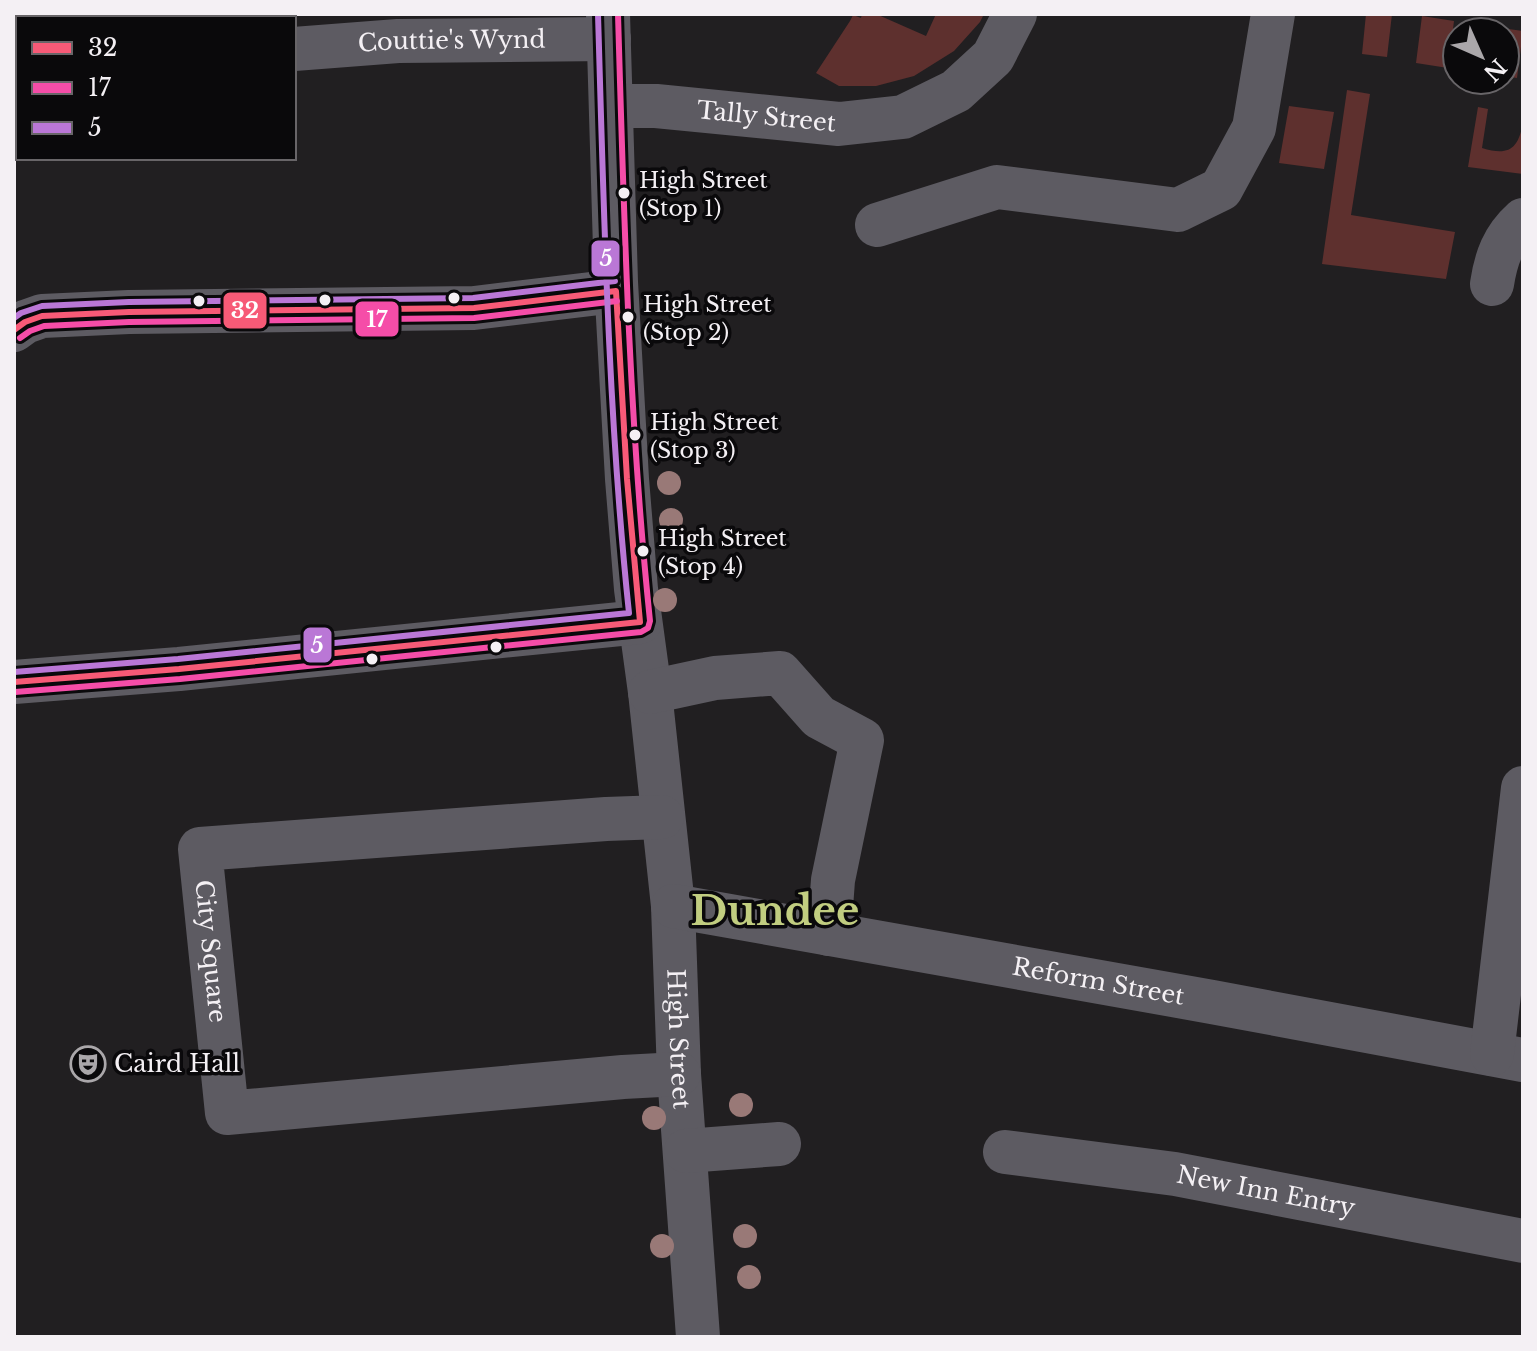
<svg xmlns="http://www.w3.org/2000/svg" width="1537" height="1351" viewBox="0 0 1537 1351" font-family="'Libre Baskerville',serif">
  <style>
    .green { fill: #5e302e }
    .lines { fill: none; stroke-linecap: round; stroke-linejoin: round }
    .minor { stroke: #5d5b62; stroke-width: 44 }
    .bus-1-casing { stroke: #0a090b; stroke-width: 12 }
    .bus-2-casing { stroke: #0a090b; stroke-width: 12 }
    .bus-3-casing { stroke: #0a090b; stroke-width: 12 }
    .bus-1 { stroke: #f75a77; stroke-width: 6 }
    .bus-2 { stroke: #f54da8; stroke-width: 6 }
    .bus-3 { stroke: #ba77d6; stroke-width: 6 }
    .tree { fill: #997977 }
    .bus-dot { fill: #f4f0f4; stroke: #0a090b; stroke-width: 3 }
    .labels { text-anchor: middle; stroke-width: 7; stroke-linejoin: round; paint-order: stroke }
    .bus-label { font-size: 22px; fill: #f4f0f4; stroke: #0a090b; text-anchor: start }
    .street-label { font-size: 24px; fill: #f4f0f4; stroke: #0a090b }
    .poi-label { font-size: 24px; fill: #f4f0f4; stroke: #0a090b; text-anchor: start }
    .town-label { font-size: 40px; font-weight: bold; fill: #c1cd80; stroke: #0a090b }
    .line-badge { stroke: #0a090b; stroke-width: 3 }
    .badge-label { font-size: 22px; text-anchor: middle; font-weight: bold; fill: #fff }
  </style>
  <rect width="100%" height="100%" fill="#211f21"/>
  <path class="green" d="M862 14H876L926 36 936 14H984L980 22 954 51 914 76 876 86H839L816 73 850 21 853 15 861 18Z
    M1366 14H1392L1387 57 1362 54Z
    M1422 16 1454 21 1448 68 1416 63Z
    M1487 26 1523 31 1517 78 1505 76V32H1486Z
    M1347 90 1370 94 1351 215 1455 232 1446 279 1322 264Z
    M1289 106 1334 112 1324 169 1279 163Z
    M1478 107 1488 109 1482 148C1508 156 1518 150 1523 123V174L1468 167Z"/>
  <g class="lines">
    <g class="minor">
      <path id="s1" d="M608 14 616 282 627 479 636 589 650 692 673 906 679 1074 698 1337"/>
      <path id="s2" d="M294 49 398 41 609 39"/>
      <path d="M14 79 18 78"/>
      <path id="s3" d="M631 106H656L839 124 903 117 956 91 993 57 1015 14"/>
      <path d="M877 225 997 187 1178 210 1221 189 1254 128 1273 14"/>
      <path d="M1492 284C1496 258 1503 238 1523 220"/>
      <path d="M14 330 25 322 42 316 129 312 474 308 616 291"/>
      <path d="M14 682 179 669 640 622"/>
      <path d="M650 692 715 678 780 673 819 717 862 740 833 880 829 934"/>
      <path id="s4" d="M662 817 606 819 200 849 227 1113 623 1077 679 1074"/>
      <path id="s5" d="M673 906 1212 1002 1523 1060"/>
      <path d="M1492 1054 1523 788"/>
      <path d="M686 1151 779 1144"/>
      <path id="s6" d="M1005 1152 1175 1174 1523 1241"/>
    </g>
    <defs>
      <path id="bus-1" d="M14 330 25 322 42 316 129 312 474 308 616 291 627 479 640 622
        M14 682 179 669 640 622"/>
      <path id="bus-2" d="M20 338 30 331 44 326 129 322 474 318 617 301
        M15 692 180 679 641 632 648 628 650 621C629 419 624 217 618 14"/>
      <path id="bus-3" d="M14 318 21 313 42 306 129 302 473 298 615 281
        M14 672 178 659 629 613C608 414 604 214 598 14"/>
    </defs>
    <use href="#bus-1" class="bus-1-casing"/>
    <use href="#bus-2" class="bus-2-casing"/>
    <use href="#bus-3" class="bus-3-casing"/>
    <use href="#bus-1" class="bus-1"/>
    <use href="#bus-2" class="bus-2"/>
    <use href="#bus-3" class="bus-3"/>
  </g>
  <g class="tree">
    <circle cx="669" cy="483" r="12"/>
    <circle cx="671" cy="520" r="12"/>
    <circle cx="665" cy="600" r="12"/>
    <circle cx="741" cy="1105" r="12"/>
    <circle cx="654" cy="1118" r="12"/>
    <circle cx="745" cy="1236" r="12"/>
    <circle cx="662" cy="1246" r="12"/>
    <circle cx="749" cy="1277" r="12"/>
  </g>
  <defs>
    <symbol id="theatre-ring" viewBox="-11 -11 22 22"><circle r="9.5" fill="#0a090b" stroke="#aaa7aa" stroke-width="1.5"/><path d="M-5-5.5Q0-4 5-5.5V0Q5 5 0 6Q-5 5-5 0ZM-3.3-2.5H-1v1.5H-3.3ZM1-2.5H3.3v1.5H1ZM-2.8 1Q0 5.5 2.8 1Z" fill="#aaa7aa"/></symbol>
  </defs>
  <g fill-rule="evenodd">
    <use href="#theatre-ring" x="68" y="1044" width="40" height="40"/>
  </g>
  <g class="bus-dot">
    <circle cx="624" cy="193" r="7"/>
    <circle cx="454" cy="298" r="7"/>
    <circle cx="325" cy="300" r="7"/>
    <circle cx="199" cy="301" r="7"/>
    <circle cx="628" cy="317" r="7"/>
    <circle cx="635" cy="435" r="7"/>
    <circle cx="643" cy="551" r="7"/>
    <circle cx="496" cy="647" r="7"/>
    <circle cx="372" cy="659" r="7"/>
  </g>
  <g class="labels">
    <g class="bus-label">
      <text x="639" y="188">High Street<tspan x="639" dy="28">(Stop 1)</tspan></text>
      <text x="643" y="312">High Street<tspan x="643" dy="28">(Stop 2)</tspan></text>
      <text x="650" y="430">High Street<tspan x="650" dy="28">(Stop 3)</tspan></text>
      <text x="658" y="546">High Street<tspan x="658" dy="28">(Stop 4)</tspan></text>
    </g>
    <g class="street-label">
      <text dy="8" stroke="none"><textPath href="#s2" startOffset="158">Couttie's Wynd</textPath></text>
      <text dy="8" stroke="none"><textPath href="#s3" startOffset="136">Tally Street</textPath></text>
      <text dy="8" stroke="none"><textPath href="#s4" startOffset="566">City Square</textPath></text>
      <text dy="8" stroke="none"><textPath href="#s5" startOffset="432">Reform Street</textPath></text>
      <text dy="8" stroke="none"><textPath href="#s1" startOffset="1028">High Street</textPath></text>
      <text dy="8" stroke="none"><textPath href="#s6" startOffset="264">New Inn Entry</textPath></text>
    </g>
    <g class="poi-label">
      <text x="114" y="1072">Caird Hall</text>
    </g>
    <g class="town-label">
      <text x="775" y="925">Dundee</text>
    </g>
  </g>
  <g class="line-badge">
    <rect x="590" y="239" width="31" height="39" rx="8" fill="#ba77d6"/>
    <rect x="222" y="291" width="46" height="39" rx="8" fill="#f75a77"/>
    <rect x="354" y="300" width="46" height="38" rx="8" fill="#f54da8"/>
    <rect x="302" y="626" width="31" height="38" rx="8" fill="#ba77d6"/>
  </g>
  <g class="badge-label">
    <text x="606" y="266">5</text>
    <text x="245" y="318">32</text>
    <text x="377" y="327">17</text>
    <text x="317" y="653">5</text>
  </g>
  <rect width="1537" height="1351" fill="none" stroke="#f4f0f4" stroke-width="32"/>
  <rect x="16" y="16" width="280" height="144" fill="#0a090b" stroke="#686568" stroke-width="2"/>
  <rect x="32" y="42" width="40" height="12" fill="#f75a77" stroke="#686568" stroke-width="2"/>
  <text x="88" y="56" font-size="24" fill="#f4f0f4">32</text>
  <rect x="32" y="82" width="40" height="12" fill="#f54da8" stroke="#686568" stroke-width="2"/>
  <text x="88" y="96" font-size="24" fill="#f4f0f4">17</text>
  <rect x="32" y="122" width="40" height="12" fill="#ba77d6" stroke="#686568" stroke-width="2"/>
  <text x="88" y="136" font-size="24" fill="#f4f0f4">5</text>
  <g transform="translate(1481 56) rotate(135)"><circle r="38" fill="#0a090b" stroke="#686568" stroke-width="2"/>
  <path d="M0-6L14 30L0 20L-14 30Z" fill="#aaa7aa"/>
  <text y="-12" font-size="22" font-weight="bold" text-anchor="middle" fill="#f4f0f4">N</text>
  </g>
</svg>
